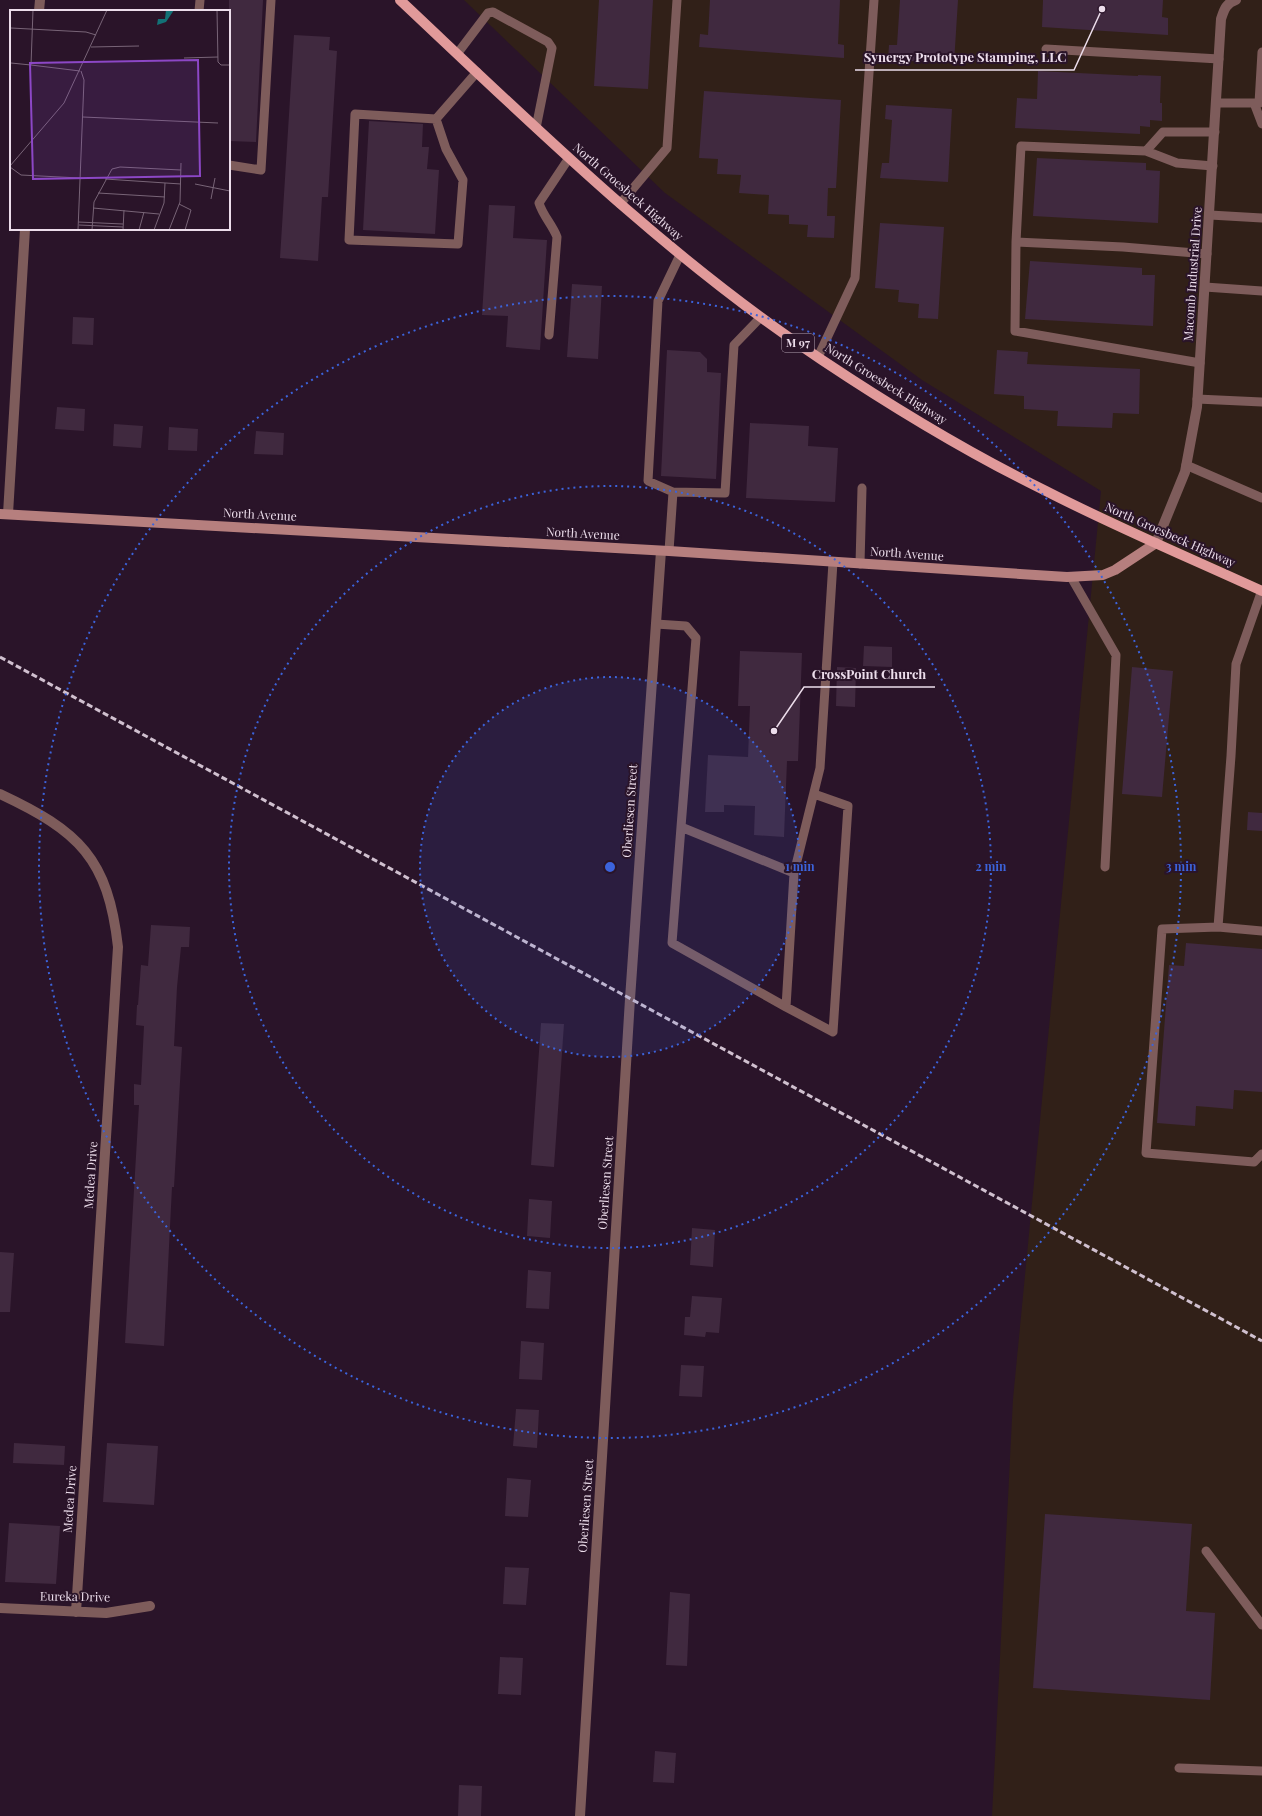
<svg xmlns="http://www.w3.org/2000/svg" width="1262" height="1816" viewBox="0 0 1262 1816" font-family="'Playfair Display',serif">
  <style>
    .industrial { fill: #312018 }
    .building { fill: #40293f }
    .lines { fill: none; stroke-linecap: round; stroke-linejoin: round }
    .lane { stroke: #7e5c5b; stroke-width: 9 }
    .street { stroke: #7e5c5b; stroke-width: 10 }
    .secondary { stroke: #b67f7e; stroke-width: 10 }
    .primary { stroke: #e19a9a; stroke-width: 10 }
    .rail { stroke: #d0c0cf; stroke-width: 3; stroke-dasharray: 6 3; stroke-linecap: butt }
    .ring { fill: none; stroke: #3c63db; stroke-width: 2; stroke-dasharray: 2 4 }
    .labels { text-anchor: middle; stroke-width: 4; stroke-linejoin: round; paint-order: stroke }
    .shield { fill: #2a1429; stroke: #b2a1b1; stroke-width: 1 }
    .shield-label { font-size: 11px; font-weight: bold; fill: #ecddeb }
    .street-label { font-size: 12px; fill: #ecddeb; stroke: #2a1429 }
    .inset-road { fill: none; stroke: #786477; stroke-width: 1 }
    .view { fill: #8c47c6; fill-opacity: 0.15; stroke: #8c47c6; stroke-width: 2 }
    .inset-edge { fill: none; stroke: #ecddeb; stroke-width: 2 }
    .centre { fill: #3c63db; stroke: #2a1429; stroke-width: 2 }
    .ring-label { font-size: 12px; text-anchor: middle; font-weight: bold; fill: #3c63db; stroke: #2a1429; stroke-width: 4; stroke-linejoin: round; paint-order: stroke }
    .leader { fill: none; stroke: #ecddeb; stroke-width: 1.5 }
    .callout-dot { fill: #ecddeb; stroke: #2a1429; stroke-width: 1.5 }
    .callout-label { font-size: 13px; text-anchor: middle; font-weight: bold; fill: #ecddeb; stroke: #2a1429; stroke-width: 4; stroke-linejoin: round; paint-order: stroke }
  </style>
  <rect width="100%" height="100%" fill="#2a1429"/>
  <path class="industrial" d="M464 0H1262V1816H992L1013 1399 1101 491 922 380 665 193Z"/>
  <path class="building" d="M229 0H263L256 142 229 141Z
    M599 0H653L648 89 594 86Z
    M710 0H840L838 44 844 45V58L699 47 700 34 708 35Z
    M900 0H958L954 63 888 60 889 45H897Z
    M1043 0H1163L1162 17 1168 18V35L1042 27Z
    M294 35 330 37 329 50 337 51 328 197H322L318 261 280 258Z
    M1038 71 1138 76V75L1161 76 1160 103H1162V121L1150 120V127L1140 126V134L1015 128 1017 98 1037 99Z
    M704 91 841 100 836 188H828L827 216H835L834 238 807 237 808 225 789 224V215L768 214 769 195 739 193 741 175 717 174 718 159 699 158Z
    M886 105 952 109 948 182 880 178 882 163H889L892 120 885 119Z
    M369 121 423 124 422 147H429L427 169 439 170 435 234 363 230Z
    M1037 158 1146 163V170L1160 171 1158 223 1033 216Z
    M489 205 515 206 513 238 547 240 540 350 506 347 508 316 482 315Z
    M880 223 944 227 938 319 918 318 919 304 898 302 899 290 875 288Z
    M1030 261 1142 268V275H1155L1153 326 1025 319Z
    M572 284 602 286 598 359 567 357Z
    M73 317 94 318 93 345 72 344Z
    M667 350 700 352 707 359V372L721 373 716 479 661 476Z
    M997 350 1028 352 1027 364 1140 369 1139 414 1113 413 1112 428 1057 426 1058 411 1024 409V396L994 394Z
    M57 407 85 409 84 431 55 429Z
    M750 423 809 426 808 446 838 448 835 502 746 498Z
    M114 424 143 426 141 448 113 446Z
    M169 427 198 429 197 451 168 450Z
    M256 431 284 433 283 455 254 454Z
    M864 646 892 647V667L863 666Z
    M740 651 802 653 798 761H787L784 837 754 835 755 806 724 805V812H705L708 755 748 757 750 706H738Z
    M837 667 856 668 855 707 836 706Z
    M1132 667 1173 671 1162 797 1122 794Z
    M1248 812 1262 813V831L1247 830Z
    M151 925 190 927 189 947H181L177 987 174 1046 182 1047 174 1187H172L164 1346 125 1343 139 1105H134V1084L141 1085 144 1026 136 1025 137 1005H138L141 965 148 966Z
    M1186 943 1262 949V1092L1234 1090 1233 1109 1196 1106 1195 1126 1157 1123 1169 965 1184 966Z
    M541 1023 564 1024 554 1167 531 1165Z
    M529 1199 552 1201 550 1238 527 1236Z
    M692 1228 715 1230 713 1267 690 1265Z
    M0 1252 14 1253 10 1312H0Z
    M528 1270 551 1272 549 1309 526 1308Z
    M692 1296 722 1298 719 1333 706 1332 705 1337 684 1335 685 1317H690Z
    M521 1341 544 1343 542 1380 519 1379Z
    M681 1365 704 1366 702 1397 679 1396Z
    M516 1409 539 1410 537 1448 513 1446Z
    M14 1443 65 1446 64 1465 13 1463Z
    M107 1443 158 1446 154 1505 103 1502Z
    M507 1478 531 1480 528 1517 505 1516Z
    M1045 1514 1192 1524 1186 1611 1215 1613 1210 1700 1033 1688Z
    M9 1523 60 1526 56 1584 5 1582Z
    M505 1567 529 1568 526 1605 503 1604Z
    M670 1592 690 1594 687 1666 666 1665Z
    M500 1657 523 1658 521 1695 498 1694Z
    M655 1751 676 1753 674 1783 653 1782Z
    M459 1785 482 1786 481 1816H458Z"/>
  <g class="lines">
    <path class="lane" d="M199 11 200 0
      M1046 49 1219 59
      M457 54 488 13 493 12 548 42 552 48 536 128
      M1216 103H1259L1262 52
      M1254 103 1262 124
      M436 119 446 149 463 180 458 244 349 240 355 114 436 119 477 72
      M1146 151 1163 132H1215
      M229 165 261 170 271 0
      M620 204 667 148 677 0
      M1210 215 1262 218
      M1016 242 1021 146 1146 151 1177 163 1213 166
      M1205 287 1262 291
      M549 335 557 237C552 224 543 216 539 203L569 158
      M818 357 855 278 874 0
      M1200 363 1015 331 1016 242 1123 247 1207 254
      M1197 399 1262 402
      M1186 465 1262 498
      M673 492 648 481 658 301 680 255
      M669 551 673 492 725 493 734 345 761 317
      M860 564 862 488
      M1071 577 1116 655 1105 867
      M656 624 686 626 696 638 681 827 794 873 820 768 833 562
      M681 827 672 943 786 1007 794 873
      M1218 927 1231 756 1236 664 1262 590
      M1262 931 1218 927 1162 929 1146 1153 1254 1162 1262 1154
      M786 1007 833 1032 848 806 814 794
      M1206 1551 1262 1625
      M1179 1768 1262 1771"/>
    <path class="street" d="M39 11 40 0
      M8 514 25 229
      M1156 543 1185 472 1197 407 1221 19C1224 10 1226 3 1236 0
      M0 794C79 831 108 858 118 947L76 1612
      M0 1608 106 1613 150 1606
      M580 1816 630 999 661 551"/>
    <path class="secondary" d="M0 514 669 551 1067 577 1103 575 1115 570 1156 543"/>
    <path class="primary" d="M400 0C535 127 667 257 822 360 894 408 968 453 1046 491 1116 527 1190 558 1262 591"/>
    <path class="rail" d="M0 657 1262 1341"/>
  </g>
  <circle cx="610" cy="867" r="190" fill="#3c63db" fill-opacity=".12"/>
  <g class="ring">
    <circle cx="610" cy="867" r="190"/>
    <circle cx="610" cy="867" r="381"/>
    <circle cx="610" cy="867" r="571"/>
  </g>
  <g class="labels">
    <rect class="shield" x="782" y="334" width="32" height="18" rx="3"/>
    <g class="shield-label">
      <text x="798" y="347">M 97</text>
    </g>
    <g class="street-label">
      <text transform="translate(628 192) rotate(41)" y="4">North Groesbeck Highway</text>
      <text transform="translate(1193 274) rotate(-86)" y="4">Macomb Industrial Drive</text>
      <text transform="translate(886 384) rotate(32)" y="4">North Groesbeck Highway</text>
      <text transform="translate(260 515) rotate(3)" y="4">North Avenue</text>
      <text transform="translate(583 534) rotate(3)" y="4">North Avenue</text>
      <text transform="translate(1170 535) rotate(24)" y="4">North Groesbeck Highway</text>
      <text transform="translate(907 554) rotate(4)" y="4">North Avenue</text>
      <text transform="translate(630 811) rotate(-86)" y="4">Oberliesen Street</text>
      <text transform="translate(91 1175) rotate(-86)" y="4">Medea Drive</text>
      <text transform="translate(606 1183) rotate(-86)" y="4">Oberliesen Street</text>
      <text transform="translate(70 1499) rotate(-86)" y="4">Medea Drive</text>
      <text transform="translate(586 1506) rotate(-86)" y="4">Oberliesen Street</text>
      <text transform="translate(75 1597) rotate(1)" y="4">Eureka Drive</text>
    </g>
  </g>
  <g transform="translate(10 10)">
    <rect width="220" height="220" fill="#2a1429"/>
    <path d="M156 0H164L156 12 147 15 148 9H155Z" fill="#127176"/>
    <path class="inset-road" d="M23 0 21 55 70 61M207 0 208 52 211 55H220M1 18 76 22 86 25M81 37 129 36M174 48 208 47M1 53 21 55M73 107 208 113M0 156 54 93 97 0M0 157 11 165 70 168M95 169 171 174M185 174 220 181M88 183 155 187M201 189 205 168M169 194 181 200 175 220M83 198 149 204M68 212 113 214M69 215 113 217M68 220 74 70 71 61M82 220 84 192 102 159 110 157 171 160M113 220 114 200M129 220 134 202M144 220 154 193 155 173M159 220 170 192 171 153"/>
    <path class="view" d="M188 50 190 166 23 169 20 53Z"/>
    <rect width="220" height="220" class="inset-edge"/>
  </g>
  <circle cx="610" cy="867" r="6" class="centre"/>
  <g class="ring-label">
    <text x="800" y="871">1 min</text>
    <text x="991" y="871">2 min</text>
    <text x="1181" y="871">3 min</text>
  </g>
  <path class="leader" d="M1102 9L1074 70H855M774 731L804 687H935"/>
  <g class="callout-dot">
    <circle cx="1102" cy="9" r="4"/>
    <circle cx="774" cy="731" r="4"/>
  </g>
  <g class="callout-label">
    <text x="965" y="62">Synergy Prototype Stamping, LLC</text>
    <text x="869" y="679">CrossPoint Church</text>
  </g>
</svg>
